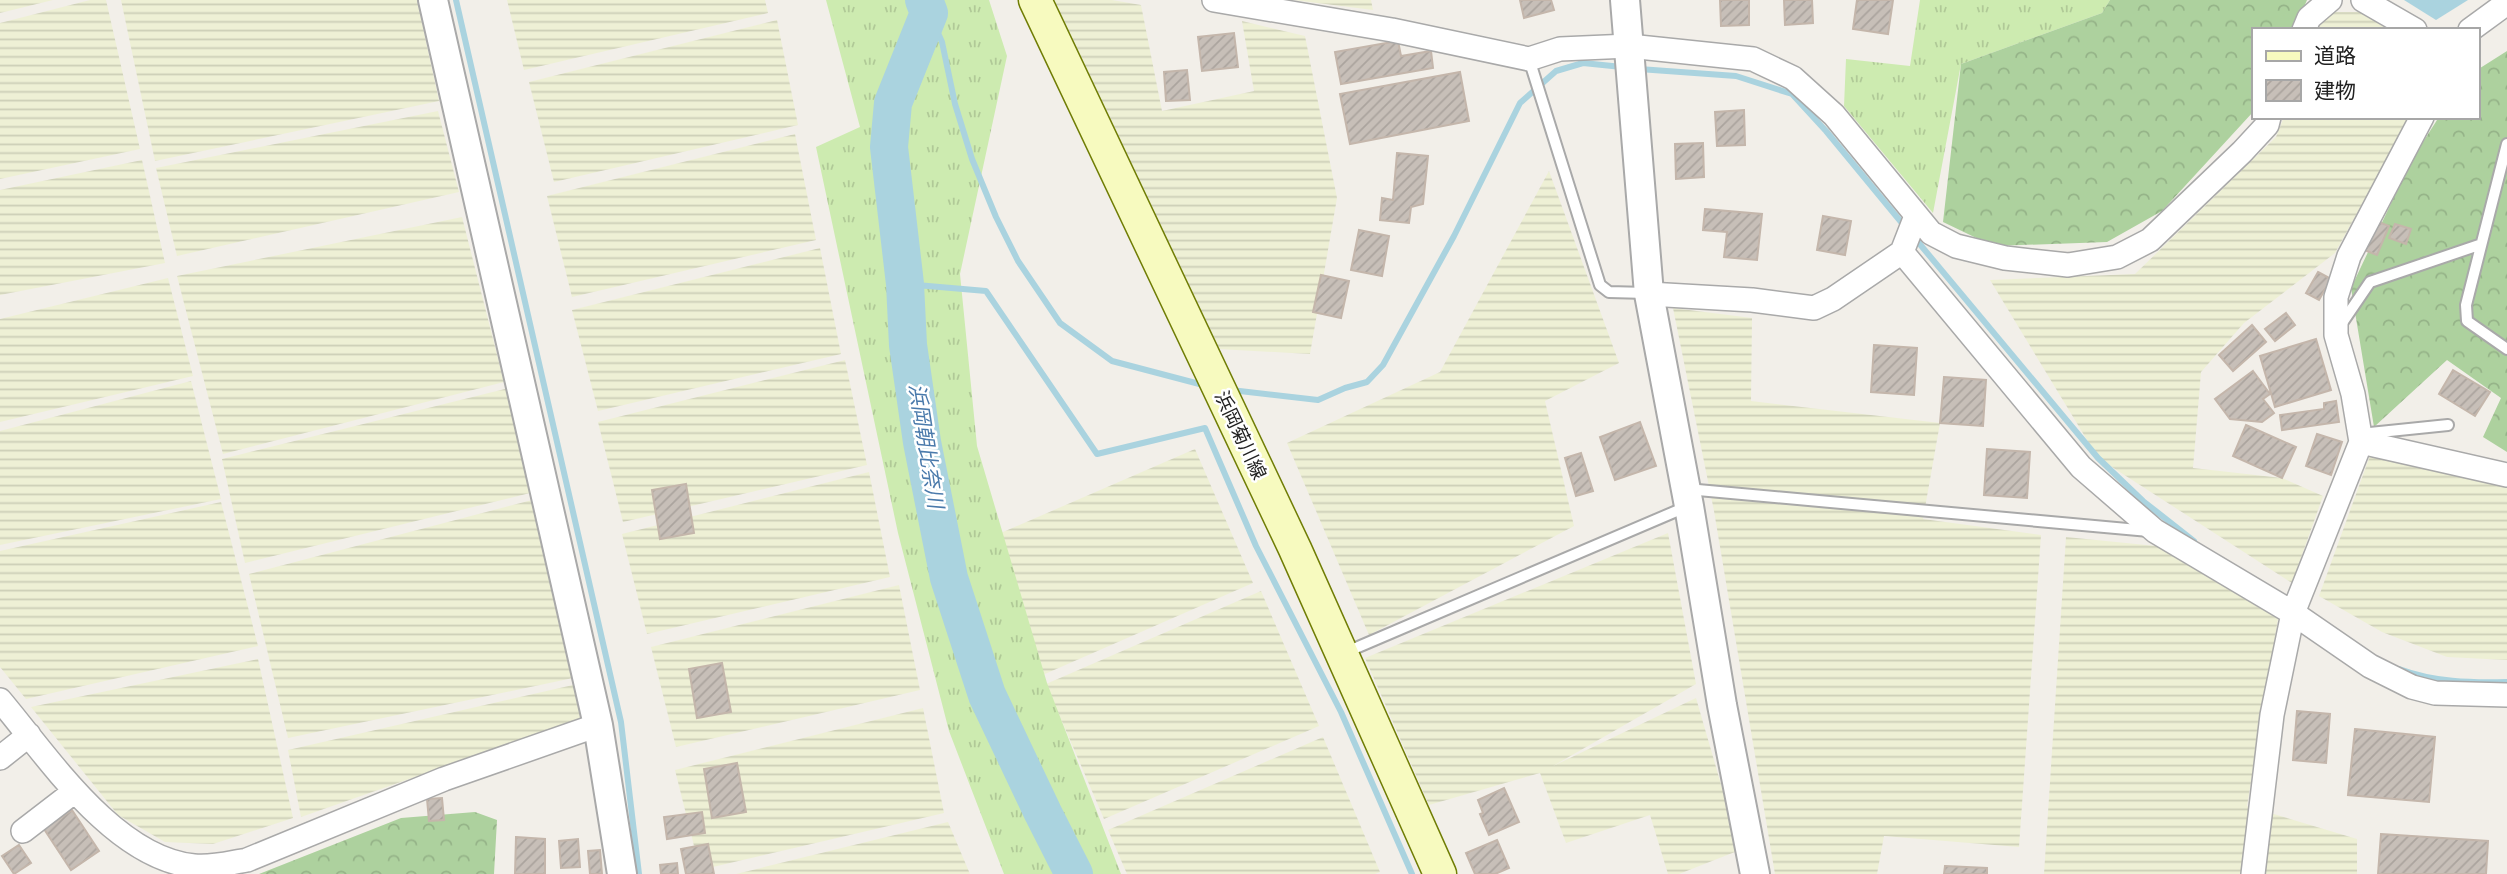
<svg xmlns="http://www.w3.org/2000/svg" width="2507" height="874" viewBox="0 0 2507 874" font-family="Mulish,'Noto Sans JP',sans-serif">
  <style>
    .farmland { fill: url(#farmland-rules) }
    .grass { fill: url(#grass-tufts) }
    .forest { fill: url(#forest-crowns) }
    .water { fill: #aad3df }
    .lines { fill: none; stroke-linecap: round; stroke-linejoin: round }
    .stream { stroke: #aad3df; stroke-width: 6 }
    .river { stroke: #aad3df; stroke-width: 38 }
    .building { fill: url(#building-hatch); stroke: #c4b6ab; stroke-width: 2 }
    .service-casing { stroke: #a9a9a9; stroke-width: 14 }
    .minor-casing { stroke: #a9a9a9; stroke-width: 26 }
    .tertiary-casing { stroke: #a9a9a9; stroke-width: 32 }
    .secondary-casing { stroke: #707d05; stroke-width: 35 }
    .service { stroke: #fff; stroke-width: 10 }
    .minor { stroke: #fff; stroke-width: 23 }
    .tertiary { stroke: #fff; stroke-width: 28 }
    .secondary { stroke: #f7fabf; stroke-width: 32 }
    .labels { text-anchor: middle; stroke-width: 5; stroke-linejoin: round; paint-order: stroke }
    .street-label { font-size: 19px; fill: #222; stroke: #fff }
    .water-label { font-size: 21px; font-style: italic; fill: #4a7aab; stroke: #fff }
  </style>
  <defs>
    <pattern id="farmland-rules" width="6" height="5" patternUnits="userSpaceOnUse" patternTransform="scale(1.75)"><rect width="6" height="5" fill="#eef0d5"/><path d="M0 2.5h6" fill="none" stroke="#ccceb7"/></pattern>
    <pattern id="grass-tufts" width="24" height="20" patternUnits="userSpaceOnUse" patternTransform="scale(1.75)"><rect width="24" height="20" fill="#cdebb0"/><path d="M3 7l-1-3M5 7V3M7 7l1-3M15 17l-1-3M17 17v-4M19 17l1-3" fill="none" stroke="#b0c997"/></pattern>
    <pattern id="forest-crowns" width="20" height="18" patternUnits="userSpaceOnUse" patternTransform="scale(1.75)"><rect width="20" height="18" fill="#add19e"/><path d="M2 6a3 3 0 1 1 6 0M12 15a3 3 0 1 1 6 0" fill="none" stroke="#95b388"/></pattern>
    <pattern id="building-hatch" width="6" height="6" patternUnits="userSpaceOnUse" patternTransform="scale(1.75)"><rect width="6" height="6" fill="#c7bfb8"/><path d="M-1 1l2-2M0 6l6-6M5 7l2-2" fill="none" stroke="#aba49e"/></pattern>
  </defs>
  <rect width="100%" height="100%" fill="#f2efe9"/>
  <path class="farmland" d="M0 0H53L0 13Z
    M90 0H106L140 149 0 179V23Z
    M121 0H417L439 101 155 161Z
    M507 0H765L768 13 524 70Z
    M1048 0H1112L1141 5 1162 111 1254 91 1242 21 1305 36 1337 198 1310 354 1218 349Z
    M1294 0H1371L1373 10Z
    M2325 12H2359L2399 30H2318Z
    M777 20 798 125 554 182 529 82Z
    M438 111 459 192 177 256 156 168Z
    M2284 117H2410L2335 253 2244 323 2201 372 2193 468 2282 478 2323 496 2292 583 2098 458 1990 280 2135 274 2276 137Z
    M795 134 816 240 572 297 547 196Z
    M142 160 165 263 0 295V190Z
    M1549 171 1619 363 1545 401 1574 526 1369 635 1287 443 1440 372Z
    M462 217 504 382 223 454 177 276Z
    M820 248 841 354 598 411 572 310Z
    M168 278 193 376 0 422V319Z
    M1673 308 1752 318 1751 401 1940 423 1923 519 2041 535 2019 847 1884 836 1877 874H1775L1714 511Z
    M845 360 867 465 623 522 598 422Z
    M191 381 221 499 0 545V431Z
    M509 388 530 493 245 563 222 459Z
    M1195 449 1253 583 1038 677 980 542Z
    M2371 453 2507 481V660L2447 657 2382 632 2319 596Z
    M869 472 890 577 647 634 622 534Z
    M532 500 573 678 288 738 249 574Z
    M221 502 258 646 26 699 0 667V551Z
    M1668 533 1696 684 1553 766 1696 698 1740 850 1679 874H1668L1650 815 1566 843 1540 773 1429 805 1365 658Z
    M2066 537 2156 546 2278 619 2247 806 2357 839V874H2044Z
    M899 585 920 690 676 747 651 647Z
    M1261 591 1319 726 1104 819 1046 684Z
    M258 659 293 818 213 844 165 842 118 815 31 707Z
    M573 685 583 718 301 817 288 750Z
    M923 708 944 813 700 870 675 770Z
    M1323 737 1380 872 1375 874H1127L1108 830Z
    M948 822 970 874H736Z"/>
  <path class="grass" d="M826 0H989L1007 56 960 274 977 446 1047 683 1121 874H1004L949 731 898 533 816 147 860 127Z
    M1920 0H2110L2102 13 1961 64 1933 213 1844 106 1846 59 1910 66Z"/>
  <path class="forest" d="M2110 0H2307L2294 30H2253V112L2162 211 2107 242 1993 246 1943 222 1961 64 2102 13Z
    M2507 51V452L2483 437 2501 398 2447 360 2374 427 2351 288 2412 159 2439 117H2477V70Z
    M475 812 497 820 494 874H259L401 818Z"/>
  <path class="water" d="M2404 0H2468L2436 20Z"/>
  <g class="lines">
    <path class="stream" d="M456 0 621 722 639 874
      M929 13 942 42 955 104 972 159 996 217 1018 261 1060 323 1112 361 1207 386
      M1639 69 1736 76 1792 94 1826 131 1906 228
      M1913 236 2098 458 2143 501 2194 541
      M905 284 986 291 1097 454 1205 428 1256 546 1341 712 1412 874
      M1231 390 1318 400 1345 388 1367 382 1383 365 1454 236 1520 103 1556 71 1583 63 1622 67
      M2399 669C2434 682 2470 683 2507 682"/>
    <path class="river" d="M924 0 929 13 893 103 889 147 905 284 908 345 922 442 949 578 987 695 1043 813 1074 874"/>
  </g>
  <path class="building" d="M1520 0H1551L1554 10 1524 18Z
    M1720 0H1749V25L1721 26Z
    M1784 0H1812L1813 23 1785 25Z
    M1857 0H1893L1888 34 1853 29Z
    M1234 33 1238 67 1202 71 1198 37Z
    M1398 41 1401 56 1431 51 1433 68 1341 84 1335 52Z
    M1187 70 1190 100 1166 101 1164 72Z
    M1460 72 1469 121 1350 144 1340 94Z
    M1744 110 1745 145 1717 146 1715 112Z
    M1703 143 1704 177 1676 179 1675 144Z
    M1397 153 1428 156 1423 204 1411 207 1409 223 1380 220 1382 198 1393 200Z
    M1705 209 1762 214 1757 260 1724 257 1727 232 1703 230Z
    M1823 216 1851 221 1845 255 1817 250Z
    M2376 221 2389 226 2377 255 2364 250Z
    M2395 224 2411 229 2406 244 2389 238Z
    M1359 230 1389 236 1382 276 1351 270Z
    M2318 272 2331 279 2319 300 2306 293Z
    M1321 275 1349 281 1341 318 1313 312Z
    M2286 313 2295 325 2275 341 2265 329Z
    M2252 325 2266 342 2233 371 2219 355Z
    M2316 339 2331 390 2275 407 2260 356Z
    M1874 345 1917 348 1914 395 1871 392Z
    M2453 370 2490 392 2475 416 2439 394Z
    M2253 371 2270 394 2263 399 2274 413 2262 422 2230 419 2215 399Z
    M1944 377 1986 380 1983 426 1940 423Z
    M2336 401 2339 422 2282 430 2280 415 2324 409V403Z
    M1640 422 1656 466 1615 480 1600 437Z
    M2246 425 2296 447 2282 478 2233 456Z
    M2317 434 2342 442 2331 475 2306 466Z
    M1987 449 2030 452 2027 498 1984 495Z
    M1581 453 1593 491 1576 496 1565 458Z
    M686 484 694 533 660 539 652 490Z
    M722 663 731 712 697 718 689 669Z
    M2297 711 2330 714 2326 763 2293 760Z
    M2355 729 2435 737 2429 802 2348 795Z
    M737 763 746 812 712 818 704 769Z
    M1504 788 1519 822 1489 835 1480 814 1483 813 1478 800Z
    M442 798 444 820 429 821 427 799Z
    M72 810 99 851 71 870 44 829Z
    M702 812 705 833 667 839 664 817Z
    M2381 834 2488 841 2486 874H2378Z
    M516 837 545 839V874H515Z
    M578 839 580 867 561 868 559 841Z
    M1497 840 1509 868 1495 874H1475L1466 853Z
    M708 844 714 874H686L681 849Z
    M19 845 31 863 14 874 2 856Z
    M600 850 602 874H590L588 851Z
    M677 863 678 874H661L660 865Z
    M1945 866 1987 868V874H1944Z"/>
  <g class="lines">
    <defs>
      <path id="service" d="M1529 59 1600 285 1609 292 1647 293
        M2507 144 2466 305 2467 321 2507 349
        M2340 326 2370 282 2479 245
        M2360 434 2448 425
        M1687 489 2149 531
        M1344 653 1686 507"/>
      <path id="minor" d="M1214 0 1392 30 1529 59 1560 49 1629 46 1753 59 1793 78 1834 115 1931 233 1956 246 2005 258 2068 265 2117 257 2150 240 2242 152 2267 125 2269 117
        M2363 0 2415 30
        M2304 30 2309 18 2330 0
        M2470 30 2507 3
        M1902 252 2081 467 2155 531 2293 613 2370 666 2412 687 2435 693 2507 695
        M1649 294 1752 300 1814 308 1833 299 1902 252 1916 216
        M2361 442 2507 475
        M0 700C48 757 114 858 194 866 212 868 229 863 247 860L444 779 598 725
        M0 758 29 735
        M23 831 75 791
        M2253 874 2272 715 2293 613 2361 442 2353 394 2336 335V297L2349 256 2422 117"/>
      <path id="tertiary" d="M433 0 598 725 622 874
        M1625 0 1649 294 1689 506 1722 705 1755 874"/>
      <path id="secondary" d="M1035 0 1295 549 1440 874"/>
    </defs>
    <use href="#service" class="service-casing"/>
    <use href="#minor" class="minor-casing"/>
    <use href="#tertiary" class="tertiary-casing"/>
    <use href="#secondary" class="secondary-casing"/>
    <use href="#service" class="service"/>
    <use href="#minor" class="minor"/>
    <use href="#tertiary" class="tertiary"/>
    <use href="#secondary" class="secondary"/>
  </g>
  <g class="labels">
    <g class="street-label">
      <text transform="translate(1241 435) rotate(65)" y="7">浜岡菊川線</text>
    </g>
    <g class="water-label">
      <text transform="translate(926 446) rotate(81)" y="7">浜岡朝比奈川</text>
    </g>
  </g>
  <rect x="2252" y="28" width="228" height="91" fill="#ffffff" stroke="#a7a7a7" stroke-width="2"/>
  <rect x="2266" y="51" width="35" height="10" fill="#f7fabf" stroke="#a7a7a7" stroke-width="2"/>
  <text x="2314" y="63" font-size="21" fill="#222222">道路</text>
  <rect x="2266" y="80" width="35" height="21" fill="url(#building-hatch)" stroke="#a7a7a7" stroke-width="2"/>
  <text x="2314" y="98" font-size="21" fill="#222222">建物</text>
</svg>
